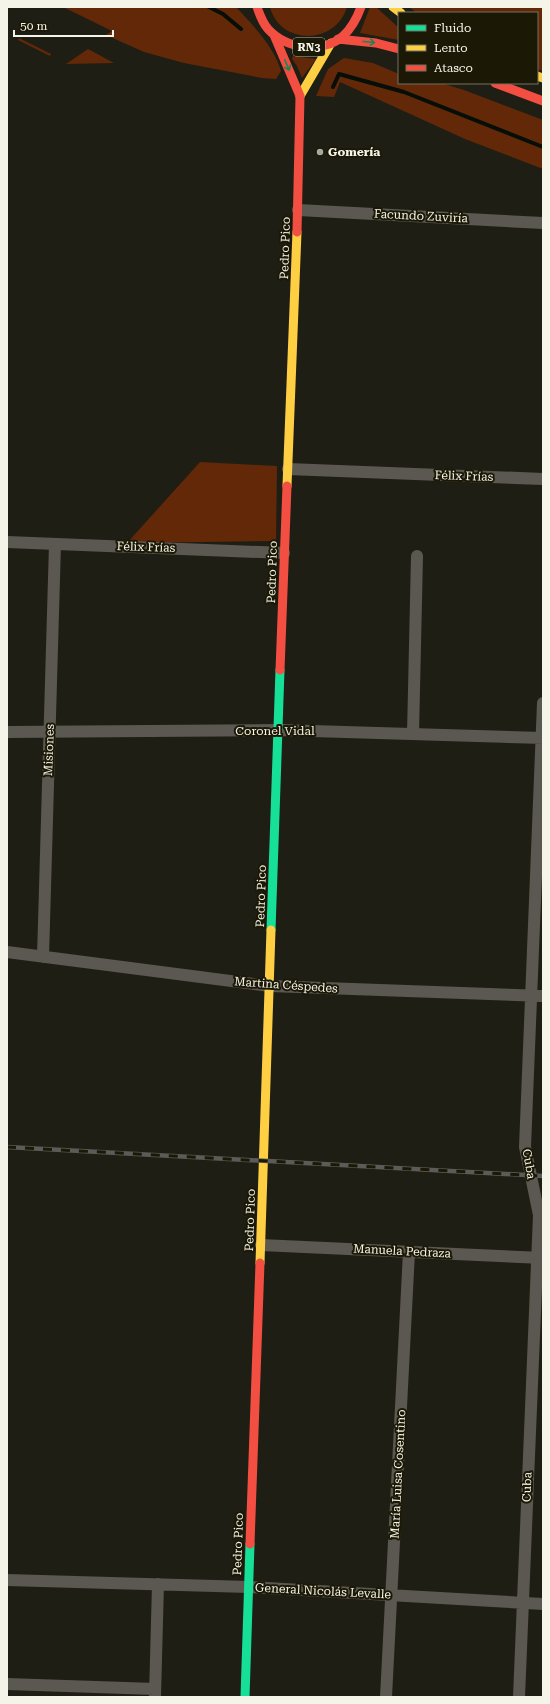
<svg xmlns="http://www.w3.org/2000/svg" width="550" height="1704" viewBox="0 0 550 1704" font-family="'Roboto Serif',serif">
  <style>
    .green { fill: #622808 }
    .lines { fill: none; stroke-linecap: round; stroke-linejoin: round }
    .stream { stroke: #050e07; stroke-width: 4 }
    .street { stroke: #5a5850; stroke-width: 12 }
    .fast { stroke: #16e098; stroke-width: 9 }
    .slow { stroke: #ffcf43; stroke-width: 9 }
    .jam { stroke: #f24e42; stroke-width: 9 }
    .rail-casing { stroke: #5c5b55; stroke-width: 4.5 }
    .rail { stroke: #1b1806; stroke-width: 3; stroke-dasharray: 9; stroke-linecap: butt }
    .oneway { stroke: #188656 }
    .poi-dot { fill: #aaa99e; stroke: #1b1806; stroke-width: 1.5 }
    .labels { text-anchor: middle; stroke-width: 4; stroke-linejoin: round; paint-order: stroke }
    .shield { fill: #1b1806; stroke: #b4b2a4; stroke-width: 1 }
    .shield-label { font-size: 11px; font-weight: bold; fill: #f5f4e8 }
    .poi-label { font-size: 12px; font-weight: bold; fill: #f5f4e8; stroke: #1b1806; text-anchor: start }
    .street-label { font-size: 12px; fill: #f5f4e8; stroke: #1b1806 }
  </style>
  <rect width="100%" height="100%" fill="#1f1e14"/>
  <path class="green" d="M63 7H236C252 24 275 48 281 71L276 79 262 78 184 63 144 52 106 35 112 31Z
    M270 7H347C336 45 280 46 270 7Z
    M370 7H376L399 28V40L360 33Z
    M409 7H543V71L537 69V13H417Z
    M19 38 51 54 50 56 18 40Z
    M88 49 114 63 66 64Z
    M293 56 316 59 302 78 297 66 292 59Z
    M344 58 373 63 399 74V83H441L464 90 543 120V169L465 139 340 82 334 97 316 96 328 69Z
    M200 462 277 466 276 541 127 543Z"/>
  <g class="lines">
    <path class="stream" d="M209 7 223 14 241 29
      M333 87 339 74 404 92 543 147"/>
    <path class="street" d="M298 210 543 223
      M288 469 543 479
      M7 542 284 553
      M7 732 279 730 543 738
      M413 734 417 556
      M7 952 270 986 543 996
      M43 957 55 544
      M261 1245 543 1258
      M7 1580 249 1587 543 1604
      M7 1684 155 1689
      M155 1696 158 1584
      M386 1697 409 1252
      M519 1697 539 1215 525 1147 543 703"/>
    <path class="fast" d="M271 930 280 670
      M245 1697 250 1544"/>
    <path class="slow" d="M393 7 401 13
      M537 76 543 78
      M300 96 331 43
      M287 486 297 232
      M260 1263 271 930"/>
    <path class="jam" d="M257 7C260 15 262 22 268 29 286 49 323 54 343 36 352 28 357 18 361 7
      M274 35 300 96 297 232
      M338 39 376 43 399 49
      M495 83 543 101
      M280 670 287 486
      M250 1544 260 1263"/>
    <defs>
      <path id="rail" d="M7 1147 543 1176"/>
    </defs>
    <use href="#rail" class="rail-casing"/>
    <use href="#rail" class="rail"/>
  </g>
  <defs><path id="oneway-shaft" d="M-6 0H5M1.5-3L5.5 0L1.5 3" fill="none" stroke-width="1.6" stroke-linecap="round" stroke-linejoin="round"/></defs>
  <g class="oneway">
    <use href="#oneway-shaft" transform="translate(369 42) rotate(5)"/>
    <use href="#oneway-shaft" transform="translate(287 65) rotate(67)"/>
  </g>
  <circle class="poi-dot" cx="320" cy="152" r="4"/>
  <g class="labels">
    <rect class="shield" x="293" y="38" width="32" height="18" rx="3"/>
    <g class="shield-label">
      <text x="309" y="51">RN3</text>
    </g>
    <g class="poi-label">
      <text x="328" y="156">Gomería</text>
    </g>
    <g class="street-label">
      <text transform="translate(421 216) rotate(3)" y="4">Facundo Zuviría</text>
      <text transform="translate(285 248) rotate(-88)" y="4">Pedro Pico</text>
      <text transform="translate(464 476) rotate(2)" y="4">Félix Frías</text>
      <text transform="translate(146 547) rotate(2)" y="4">Félix Frías</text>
      <text transform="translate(272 572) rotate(-88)" y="4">Pedro Pico</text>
      <text x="275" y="735">Coronel Vidal</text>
      <text transform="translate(49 750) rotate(-88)" y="4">Misiones</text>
      <text transform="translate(261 896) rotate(-88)" y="4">Pedro Pico</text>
      <text transform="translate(286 985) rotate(4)" y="4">Martina Céspedes</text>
      <text transform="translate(529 1164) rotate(80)" y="4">Cuba</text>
      <text transform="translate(250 1220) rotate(-88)" y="4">Pedro Pico</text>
      <text transform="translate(402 1251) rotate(3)" y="4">Manuela Pedraza</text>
      <text transform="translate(398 1474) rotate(-87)" y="4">María Luisa Cosentino</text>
      <text transform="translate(527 1487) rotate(-88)" y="4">Cuba</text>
      <text transform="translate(238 1544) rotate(-88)" y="4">Pedro Pico</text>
      <text transform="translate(323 1591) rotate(3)" y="4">General Nicolás Levalle</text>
    </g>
  </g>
  <rect width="550" height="1704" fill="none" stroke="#f5f4e8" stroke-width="16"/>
  <rect x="398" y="12" width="140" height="72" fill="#1b1806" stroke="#727060"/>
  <rect x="406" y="25" width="20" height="6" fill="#16e098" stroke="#727060"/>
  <text x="434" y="32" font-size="12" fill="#f5f4e8">Fluido</text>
  <rect x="406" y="45" width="20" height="6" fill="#ffcf43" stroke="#727060"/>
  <text x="434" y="52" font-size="12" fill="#f5f4e8">Lento</text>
  <rect x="406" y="65" width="20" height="6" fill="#f24e42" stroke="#727060"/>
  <text x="434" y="72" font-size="12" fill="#f5f4e8">Atasco</text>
  <path d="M14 30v6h99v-6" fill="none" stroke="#f5f4e8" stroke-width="2"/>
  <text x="20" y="30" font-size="12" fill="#f5f4e8" stroke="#1b1806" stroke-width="3" paint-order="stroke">50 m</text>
</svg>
